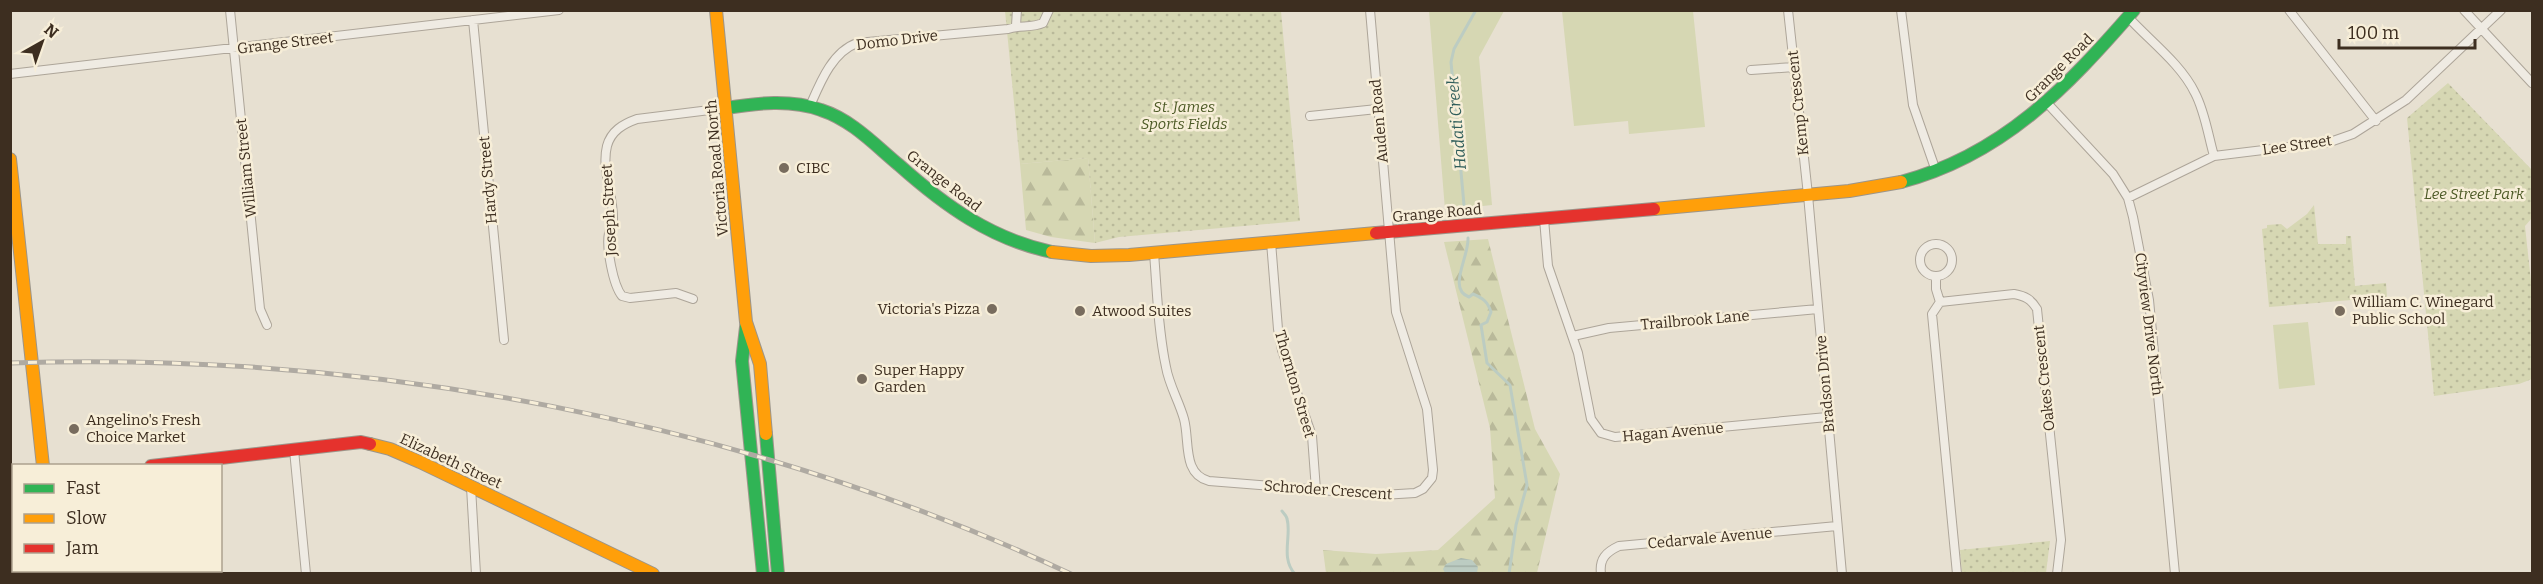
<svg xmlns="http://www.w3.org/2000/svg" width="2543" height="584" viewBox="0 0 2543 584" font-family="Bitter,serif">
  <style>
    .green { fill: #d6d7b3 }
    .forest { fill: url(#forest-firs) }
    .park { fill: url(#park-dots) }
    .water { fill: url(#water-rules) }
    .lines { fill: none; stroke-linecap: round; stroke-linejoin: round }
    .stream { stroke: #bcccc2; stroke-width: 3 }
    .street-casing { stroke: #ada599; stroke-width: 10 }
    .fast-casing { stroke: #9c958a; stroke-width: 14 }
    .slow-casing { stroke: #9c958a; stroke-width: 14 }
    .jam-casing { stroke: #9c958a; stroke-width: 14 }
    .street { stroke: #efebe3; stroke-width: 8 }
    .fast { stroke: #30b455; stroke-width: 12 }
    .slow { stroke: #ff9f0a; stroke-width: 12 }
    .jam { stroke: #e5322d; stroke-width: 12 }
    .rail-casing { stroke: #afaaa2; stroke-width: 5 }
    .rail { stroke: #f7eed8; stroke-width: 3; stroke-dasharray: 9; stroke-linecap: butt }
    .poi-dot { fill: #786c5e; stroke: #f7eed8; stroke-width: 2 }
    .labels { text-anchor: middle; stroke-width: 5; stroke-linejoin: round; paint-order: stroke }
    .street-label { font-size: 15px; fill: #3d2e20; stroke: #f7eed8 }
    .park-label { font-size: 15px; font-style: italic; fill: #4d5a26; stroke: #f7eed8 }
    .poi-label { font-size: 15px; fill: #3d2e20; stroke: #f7eed8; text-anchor: start }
    .water-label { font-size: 16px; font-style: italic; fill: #2f5d5a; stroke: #f7eed8 }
  </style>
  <defs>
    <pattern id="forest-firs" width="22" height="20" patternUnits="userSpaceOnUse" patternTransform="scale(1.5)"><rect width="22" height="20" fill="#d6d7b3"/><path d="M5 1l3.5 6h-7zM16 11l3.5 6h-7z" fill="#b9b99a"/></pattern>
    <pattern id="park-dots" width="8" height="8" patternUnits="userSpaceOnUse" patternTransform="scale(1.5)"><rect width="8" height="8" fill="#d6d7b3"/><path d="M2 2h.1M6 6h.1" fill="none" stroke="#b9b99a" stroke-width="1.8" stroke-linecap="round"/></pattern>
    <pattern id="water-rules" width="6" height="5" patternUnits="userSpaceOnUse" patternTransform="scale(1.5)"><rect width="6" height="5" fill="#bcccc2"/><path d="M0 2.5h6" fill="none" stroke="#a2b0a6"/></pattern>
  </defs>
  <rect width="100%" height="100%" fill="#e7e0d1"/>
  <path class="green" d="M1429 11H1504L1479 57 1492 205 1445 210Z
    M1562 11H1693L1705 127 1629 134 1628 121 1574 126Z
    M2308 322 2315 385 2279 389 2273 325Z"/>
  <path class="forest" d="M1088 158 1095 243 1051 237 1026 230 1020 164Z
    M1488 239 1535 429 1560 474 1537 573H1326L1323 550 1376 554 1438 550 1495 498 1490 428 1444 242Z"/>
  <path class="park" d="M1005 11H1281L1300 221 1119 237 1095 243 1088 158 1020 164Z
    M2448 83 2532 170V218L2525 226 2532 291V379L2519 384 2434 396 2407 118Z
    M2314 205 2318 244H2346V236H2351L2355 286 2386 283 2387 297 2269 307 2262 229 2267 228V225L2281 224 2287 229 2307 214Z
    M2050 541 2046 573H1962L1960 550Z"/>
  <path class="water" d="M1461 558 1472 560 1478 567 1477 573H1445L1443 569 1446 564Z"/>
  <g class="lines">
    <path class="stream" d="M1464 205 1451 62 1454 49 1476 10
      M1468 238C1469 257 1447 289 1469 297L1473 294C1483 298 1488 302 1491 312L1487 322 1481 325 1487 363 1510 385 1527 485 1516 525 1509 574
      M1282 511C1284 514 1287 516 1287 519 1292 535 1280 558 1295 574"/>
    <defs>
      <path id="street" d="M230 10 260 309 267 325
        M1788 10 1808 195 1842 574
        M1901 10 1913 105 1936 171
        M2289 10 2376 121
        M2464 10 2532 83
        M2128 17C2150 41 2181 64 2195 93 2205 112 2208 135 2214 156
        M473 20 504 340
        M1016 25 1017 10
        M1751 70 1794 67
        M10 74 559 10
        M2048 104 2113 174 2128 198 2133 217 2149 300 2175 574
        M810 106C820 83 832 52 857 43L1008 29C1019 25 1032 28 1043 23L1049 10
        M1310 116 1377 109
        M2128 198 2214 156 2330 142 2353 134 2406 100 2501 10
        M1544 219 1548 266 1578 353 1591 419 1601 433 1615 437 1827 417
        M1271 242 1278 329 1282 350 1312 436 1316 490
        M1920 260a16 16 0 1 1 32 0a16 16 0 1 1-32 0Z
        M1154 253C1157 290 1158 330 1166 367 1169 385 1179 401 1184 419 1190 441 1182 474 1209 481L1382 495 1415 493 1423 489 1432 478 1433 470 1427 409 1396 312 1370 10
        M1936 276V289L1940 302
        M693 299 676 293 630 298 622 296C613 285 606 247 609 233 610 229 613 225 613 220 614 196 601 170 607 146 611 131 623 124 637 119L726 108
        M1573 336 1609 328 1818 309
        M294 450 306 574
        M471 487 476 574
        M174 570V574
        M1601 574C1599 559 1606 552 1619 546L1837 526
        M1957 574 1932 314 1940 302 2014 294C2025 296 2031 299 2037 309L2061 540 2057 574"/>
      <path id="fast" d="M726 108C757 103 791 99 821 110 852 120 875 145 899 165 945 206 991 239 1052 252
        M1901 182C2003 155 2067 87 2134 10
        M746 327 742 361 763 574
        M766 434 778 574
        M10 481H14
        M53 570 54 574"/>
      <path id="slow" d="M716 10 746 322 760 364 766 434
        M10 159 43 466
        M1654 209 1849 191 1901 182
        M1052 252 1091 256 1129 255 1376 233
        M370 444 390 449 420 462 653 574"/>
      <path id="jam" d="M1376 233 1654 209
        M151 466 361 442 370 444"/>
    </defs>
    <use href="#street" class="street-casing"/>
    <use href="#fast" class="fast-casing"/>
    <use href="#slow" class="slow-casing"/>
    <use href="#jam" class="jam-casing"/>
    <use href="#street" class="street"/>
    <use href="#fast" class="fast"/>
    <use href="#slow" class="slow"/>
    <use href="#jam" class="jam"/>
    <defs>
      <path id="rail" d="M10 363C372 351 743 421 1071 574"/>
    </defs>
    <use href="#rail" class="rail-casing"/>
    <use href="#rail" class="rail"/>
  </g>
  <g class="poi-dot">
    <circle cx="784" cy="168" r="6"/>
    <circle cx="992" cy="309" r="6"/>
    <circle cx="1080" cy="311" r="6"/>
    <circle cx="2340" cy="311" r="6"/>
    <circle cx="862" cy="379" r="6"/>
    <circle cx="74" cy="429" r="6"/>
  </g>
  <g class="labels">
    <g class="street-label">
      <text transform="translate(897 40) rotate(-7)" y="5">Domo Drive</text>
      <text transform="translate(285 43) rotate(-7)" y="5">Grange Street</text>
      <text transform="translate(2059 68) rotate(-45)" y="5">Grange Road</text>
      <text transform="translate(1798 103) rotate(-96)" y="5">Kemp Crescent</text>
      <text transform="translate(1379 121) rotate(-95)" y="5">Auden Road</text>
      <text transform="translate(2297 145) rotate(-8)" y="5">Lee Street</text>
      <text transform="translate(246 168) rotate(-96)" y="5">William Street</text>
      <text transform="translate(717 168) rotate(-95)" y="5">Victoria Road North</text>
      <text transform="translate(488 180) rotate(-95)" y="5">Hardy Street</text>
      <text transform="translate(944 181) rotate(38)" y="5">Grange Road</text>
      <text transform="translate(609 210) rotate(-93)" y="5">Joseph Street</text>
      <text transform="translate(1437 213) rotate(-5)" y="5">Grange Road</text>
      <text transform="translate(1695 320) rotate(-5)" y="5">Trailbrook Lane</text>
      <text transform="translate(2149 324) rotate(83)" y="5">Cityview Drive North</text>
      <text transform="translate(2044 378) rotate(-96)" y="5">Oakes Crescent</text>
      <text transform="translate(1295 384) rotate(74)" y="5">Thornton Street</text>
      <text transform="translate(1825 384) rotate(-95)" y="5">Bradson Drive</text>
      <text transform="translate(1673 432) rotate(-5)" y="5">Hagan Avenue</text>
      <text transform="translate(451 461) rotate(25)" y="5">Elizabeth Street</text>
      <text transform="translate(1328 490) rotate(4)" y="5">Schroder Crescent</text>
      <text transform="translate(1710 538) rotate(-5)" y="5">Cedarvale Avenue</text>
    </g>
    <g class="park-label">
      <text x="1184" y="112">St. James<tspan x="1184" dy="17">Sports Fields</tspan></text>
      <text x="2474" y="199">Lee Street Park</text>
    </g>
    <g class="poi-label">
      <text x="796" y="173">CIBC</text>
      <text x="2352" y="307">William C. Winegard<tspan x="2352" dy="17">Public School</tspan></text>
      <text x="980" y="314" text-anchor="end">Victoria's Pizza</text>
      <text x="1092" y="316">Atwood Suites</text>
      <text x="874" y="375">Super Happy<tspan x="874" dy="17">Garden</tspan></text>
      <text x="86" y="425">Angelino's Fresh<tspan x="86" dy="17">Choice Market</tspan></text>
    </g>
    <g class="water-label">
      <text transform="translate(1456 123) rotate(-95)" y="6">Hadati Creek</text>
    </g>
  </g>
  <rect width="2543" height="584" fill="none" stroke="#3d2e20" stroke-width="24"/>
  <rect x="12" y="464" width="210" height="108" fill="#f7eed8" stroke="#ada18e" stroke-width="1.5"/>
  <rect x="24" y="484" width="30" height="9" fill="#30b455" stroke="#ada18e" stroke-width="1.5"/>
  <text x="66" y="494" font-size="18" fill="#3d2e20">Fast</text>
  <rect x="24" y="514" width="30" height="9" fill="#ff9f0a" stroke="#ada18e" stroke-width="1.5"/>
  <text x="66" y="524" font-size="18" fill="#3d2e20">Slow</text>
  <rect x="24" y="544" width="30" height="9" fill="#e5322d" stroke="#ada18e" stroke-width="1.5"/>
  <text x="66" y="554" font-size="18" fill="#3d2e20">Jam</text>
  <g transform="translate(42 42) rotate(40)" stroke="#f7eed8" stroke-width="4.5" paint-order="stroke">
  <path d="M0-4.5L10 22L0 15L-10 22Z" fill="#3d2e20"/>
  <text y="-9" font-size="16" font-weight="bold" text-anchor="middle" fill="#3d2e20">N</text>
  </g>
  <path d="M2339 39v9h136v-9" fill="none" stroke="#3d2e20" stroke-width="3"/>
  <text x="2348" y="39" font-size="18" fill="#3d2e20" stroke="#f7eed8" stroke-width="4.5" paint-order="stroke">100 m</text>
</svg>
